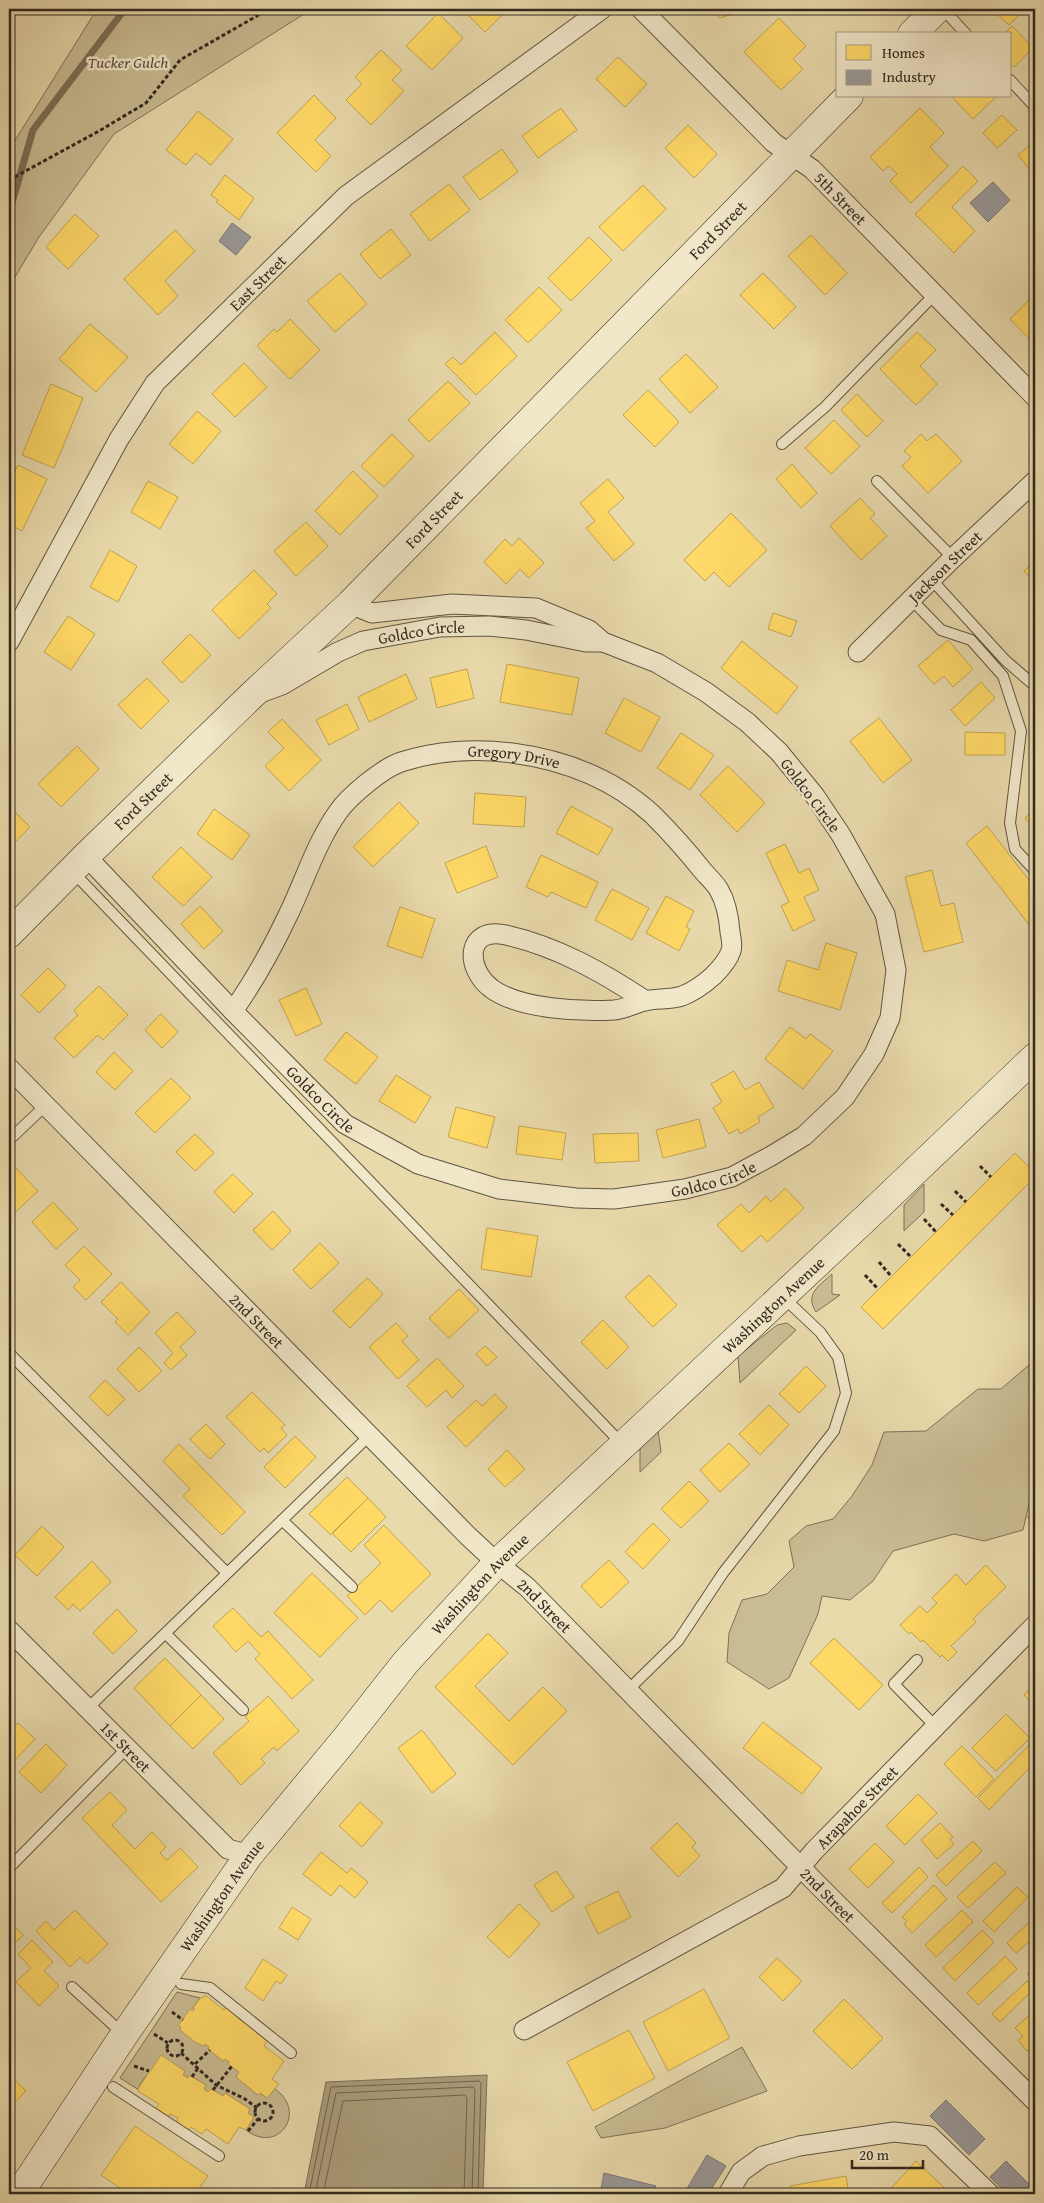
<svg xmlns="http://www.w3.org/2000/svg" width="1044" height="2203" viewBox="0 0 1044 2203" font-family="'Gentium Book Plus',serif">
  <style>
    .green { fill: #cabc94; stroke: #7e725a }
    .water { fill: #ab9e7c; stroke: #7b6f57 }
    .homes { fill: #ffd966; stroke: #c2a451 }
    .industry { fill: #999; stroke: #7a7774 }
    .lines { fill: none; stroke-linecap: round; stroke-linejoin: round }
    .shore { stroke: #6e644e; stroke-width: 1 }
    .stream { stroke: #7b6f57; stroke-width: 7 }
    .lane-casing { stroke: #605542; stroke-width: 12 }
    .street-casing { stroke: #605542; stroke-width: 21 }
    .secondary-casing { stroke: #32291f; stroke-width: 29 }
    .path { stroke: #32291f; stroke-width: 3; stroke-dasharray: 4 2.5; stroke-linecap: butt }
    .lane { stroke: #f1e7c9; stroke-width: 10 }
    .street { stroke: #f1e7c9; stroke-width: 19 }
    .secondary { stroke: #f1e7c9; stroke-width: 28 }
    .labels { text-anchor: middle; stroke-width: 5; stroke-linejoin: round; paint-order: stroke }
    .park-label { font-size: 16px; font-style: italic; fill: #584e3c; stroke: #f1e7c9 }
    .street-label { font-size: 16px; fill: #32291f; stroke: #f1e7c9 }
  </style>
  <rect width="100%" height="100%" fill="#e9daac"/>
  <filter id="stains"><feTurbulence type="fractalNoise" baseFrequency=".004" numOctaves="4"/><feColorMatrix values="0 0 0 0 .2 0 0 0 0 .09 0 0 0 0 .02 0 0 0 .5 -.17"/></filter>
  <radialGradient id="worn" r=".72"><stop offset=".6" stop-color="#630" stop-opacity="0"/><stop offset="1" stop-color="#630" stop-opacity=".3"/></radialGradient>
  <path class="green" d="M97 9H312L114 134 39 237 9 287V150Z
    M924 1184V1212L904 1231V1205Z
    M832 1274V1294L840 1295 816 1312C804 1294 820 1285 832 1274Z
    M787 1323 796 1330 740 1383 738 1356 777 1325Z
    M1035 1350V1492L1030 1500 1023 1530 984 1541 954 1534 893 1551 873 1581 850 1600 822 1596 818 1614 789 1678 769 1689 727 1662 729 1633 742 1600 767 1594 794 1567 789 1541 806 1526 833 1519 852 1496 872 1465 884 1432 926 1431 978 1389H1001L1029 1365Z
    M658 1430 661 1452 640 1472V1448Z
    M177 1992 200 1998 193 2008 195 2009 179 2026 181 2027 180 2030 203 2046 205 2044 209 2047 208 2049 223 2061 225 2059 229 2062V2064L239 2072 236 2077 258 2095 260 2093 267 2098 275 2089C308 2112 278 2155 246 2130L254 2117 248 2113 250 2109 225 2093 223 2096 211 2089 208 2092 204 2089 206 2085 190 2075 188 2078 183 2075 185 2071 161 2056 148 2076H146L139 2086V2090L120 2078Z
    M742 2047 767 2091 665 2128 601 2138 595 2127Z"/>
  <path class="water" d="M487 2075 483 2194H304L326 2082Z"/>
  <path class="homes" d="M462 9H508L485 32Z
    M716 9H747V10L719 18Z
    M1005 9H1025L1009 25 998 15Z
    M438 13 463 38 432 70 406 46Z
    M779 18 806 46 793 59 803 69 781 90 744 52Z
    M1012 26 1033 48 1014 67 1010 64V34H1004Z
    M381 50 402 70 392 80 404 91 371 125 346 100 362 84 355 77Z
    M618 57 647 84 625 107 596 79Z
    M314 95 336 118 315 140 331 156 316 172 277 133Z
    M951 96H997L973 119Z
    M561 108 577 130 538 158 522 136Z
    M920 108 944 133 930 147 948 166 911 203 890 181 897 174 889 166 883 171 870 157Z
    M198 111 233 139 211 165 196 153 186 165 166 150Z
    M1002 115 1017 130 997 148 983 133Z
    M688 125 717 154 694 178 665 148Z
    M1035 141V174L1034 175 1018 155Z
    M502 149 518 172 480 200 463 177Z
    M963 166 978 181 952 207 975 231 954 253 915 214Z
    M225 175 254 198 239 220 216 202 218 200 211 195Z
    M449 184 470 210 430 241 410 214Z
    M643 185 666 209 623 251 599 227Z
    M75 214 99 236 68 269 46 247Z
    M391 229 411 255 380 279 360 254Z
    M175 230 195 251 165 281 178 296 158 315 124 279Z
    M811 235 847 273 825 295 788 256Z
    M589 237 612 260 571 301 548 278Z
    M340 273 367 304 335 332 307 301Z
    M763 273 796 307 774 329 740 295Z
    M539 287 562 310 528 343 505 320Z
    M1030 299 1035 304V345L1010 319Z
    M290 319 320 350 290 379 257 346 274 329 277 332Z
    M90 324 128 357 96 392 59 359Z
    M495 332 517 356 476 395 445 364 453 357 461 365Z
    M917 332 936 350 920 366 937 384 916 405 880 369Z
    M686 354 718 387 690 413 659 379Z
    M244 363 267 387 235 417 212 394Z
    M448 381 470 403 429 442 408 420Z
    M51 384 83 398 54 468 22 455Z
    M648 390 679 422 655 447 623 415Z
    M857 394 883 421 867 437 841 410Z
    M197 411 221 431 193 464 169 444Z
    M834 420 860 446 831 474 805 448Z
    M392 434 414 456 384 487 361 466Z
    M921 434 927 441 936 434 962 461 928 493 902 466 911 457 904 451Z
    M792 464 817 493 801 508 776 479Z
    M18 465 47 479 22 531 9 524V484Z
    M353 471 378 496 340 535 315 511Z
    M608 479 624 498 608 512 634 544 614 561 586 528 595 521 580 503Z
    M148 481 178 497 160 529 131 512Z
    M860 498 875 514 870 518 887 536 861 560 830 526Z
    M731 513 767 550 729 587 714 572 705 581 684 560Z
    M306 522 328 546 296 576 274 551Z
    M519 538 544 563 529 578 520 569 506 584 484 562 505 539 512 546Z
    M110 550 137 566 118 602 90 587Z
    M1035 561V583L1024 571Z
    M254 570 277 594 267 604 271 608 239 639 212 610Z
    M773 613 797 621 791 637 768 629Z
    M68 616 95 634 71 670 44 652Z
    M190 634 211 655 182 683 162 662Z
    M948 640 973 669 953 687 944 676 934 684 918 666Z
    M742 641 798 687 777 714 721 668Z
    M507 664 579 678 572 715 500 702Z
    M467 669 474 698 437 708 430 678Z
    M406 674 417 699 369 722 358 697Z
    M147 678 169 701 141 729 118 705Z
    M981 682 995 698 965 726 951 710Z
    M624 698 660 717 641 752 605 733Z
    M347 704 359 729 329 745 316 720Z
    M879 718 912 760 883 783 850 741Z
    M282 719 321 760 289 791 265 766 284 748 268 732Z
    M965 732 1005 733V755H965Z
    M681 733 714 755 690 790 657 768Z
    M77 746 99 769 61 807 38 784Z
    M728 766 765 803 737 832 700 795Z
    M475 793 526 797 524 827 473 824Z
    M399 802 419 823 373 867 353 847Z
    M9 806 30 827 9 848Z
    M571 806 613 829 598 855 556 833Z
    M214 809 250 835 232 860 197 834Z
    M1035 809V830L1025 818Z
    M987 826 1035 888V928L1033 930 966 843Z
    M785 844 799 873 809 868 819 890 804 897 815 920 793 931 781 906 789 902 766 853Z
    M486 846 498 877 457 893 445 863Z
    M181 847 212 877 183 906 152 877Z
    M541 855 598 882 586 908 551 892 548 897 526 887Z
    M932 870 941 906 954 903 963 942 924 952 905 877Z
    M612 889 649 908 632 940 595 920Z
    M666 896 694 911 686 927 690 929 679 951 646 933Z
    M200 906 223 931 204 949 181 924Z
    M400 907 435 919 422 958 387 946Z
    M826 943 857 953 840 1010 778 991 787 960 818 970Z
    M48 968 66 986 39 1013 21 995Z
    M99 986 128 1015 103 1040 98 1035 74 1058 54 1038 78 1015 74 1010Z
    M306 988 322 1024 296 1036 279 1000Z
    M161 1014 178 1032 162 1048 145 1030Z
    M790 1027 806 1039 810 1034 833 1051 803 1089 765 1059Z
    M346 1032 378 1057 356 1084 324 1060Z
    M114 1052 133 1071 115 1090 96 1072Z
    M734 1071 745 1090 759 1082 774 1107 758 1117 760 1122 740 1134 738 1129 729 1134 713 1108 722 1102 711 1084Z
    M396 1075 431 1097 415 1123 379 1101Z
    M171 1078 191 1098 155 1133 135 1113Z
    M456 1107 495 1117 487 1148 448 1137Z
    M699 1119 706 1147 663 1158 656 1130Z
    M519 1126 566 1133 562 1160 516 1154Z
    M638 1133 639 1161 595 1163 593 1134Z
    M195 1134 214 1153 195 1171 176 1152Z
    M1015 1153 1035 1173V1177L883 1329 861 1307Z
    M12 1164 38 1191 9 1218V1168Z
    M233 1174 253 1194 234 1213 214 1192Z
    M785 1188 804 1208 767 1242 761 1235 742 1252 717 1225 741 1204 749 1213 766 1196 771 1202Z
    M53 1202 78 1229 56 1249 32 1222Z
    M273 1211 291 1231 272 1250 253 1230Z
    M487 1228 538 1236 531 1277 481 1269Z
    M320 1243 339 1263 311 1289 293 1270Z
    M84 1246 112 1274 86 1300 73 1287 80 1280 65 1265Z
    M649 1275 677 1305 653 1327 625 1297Z
    M367 1278 383 1294 350 1328 333 1311Z
    M121 1282 150 1312 128 1335 115 1322 118 1319 101 1302Z
    M459 1289 479 1310 449 1338 429 1318Z
    M177 1312 196 1332 180 1347 187 1355 171 1370 164 1363 173 1353 155 1333Z
    M603 1320 629 1347 607 1369 581 1342Z
    M396 1323 408 1336 402 1341 419 1360 398 1379 369 1347Z
    M485 1346 497 1357 487 1366 476 1354Z
    M139 1347 162 1371 139 1392 117 1369Z
    M437 1358 464 1386 452 1398 446 1390 427 1407 407 1386Z
    M806 1366 826 1386 799 1413 779 1394Z
    M105 1380 125 1399 108 1416 89 1397Z
    M252 1392 285 1425 281 1428 287 1435 268 1453 264 1448 260 1452 226 1417Z
    M495 1394 507 1407 466 1447 447 1427 476 1400 482 1406Z
    M769 1405 789 1425 760 1455 739 1434Z
    M206 1424 225 1444 210 1459 190 1439Z
    M295 1436 316 1457 285 1488 264 1467Z
    M729 1443 750 1464 720 1492 700 1470Z
    M179 1444 245 1512 222 1535 183 1496 190 1489 163 1461Z
    M507 1450 525 1469 505 1487 488 1469Z
    M347 1477 368 1498 331 1535 309 1514Z
    M689 1481 709 1501 681 1528 661 1509Z
    M368 1498 386 1517 351 1552 332 1533Z
    M1035 1510V1527L1027 1517Z
    M653 1523 670 1540 643 1569 625 1552Z
    M384 1525 431 1574 392 1612 380 1600 365 1615 347 1596 381 1563 364 1545Z
    M42 1526 64 1547 37 1576 15 1555Z
    M609 1560 629 1582 601 1608 581 1586Z
    M92 1561 111 1582 80 1611 73 1604 68 1610 55 1597Z
    M986 1565 1006 1587 973 1619 976 1622 951 1646 957 1652 948 1661 942 1655 940 1657 923 1640 921 1642 911 1632 909 1634 900 1625 920 1606 927 1613 937 1603 932 1598 956 1574 966 1585Z
    M312 1573 358 1618 320 1657 274 1613Z
    M233 1608 261 1637 268 1631 313 1680 292 1699 255 1659 260 1654 248 1641 236 1652 213 1626Z
    M117 1609 137 1631 113 1654 93 1633Z
    M488 1633 508 1653 475 1686 509 1721 543 1687 567 1711 513 1765 435 1687Z
    M834 1638 883 1685 859 1710 810 1663Z
    M165 1658 201 1695 170 1726 134 1688Z
    M1035 1684V1706L1024 1695Z
    M201 1695 224 1719 193 1749 170 1726Z
    M268 1696 299 1731 277 1751 274 1747 261 1759 265 1763 241 1785 213 1753 249 1721 245 1717Z
    M1006 1714 1030 1738 996 1771 972 1748Z
    M763 1722 822 1768 802 1794 743 1748Z
    M18 1723 35 1739 9 1767V1733Z
    M422 1730 456 1774 432 1793 398 1748Z
    M1031 1743 1035 1747V1762L989 1810 978 1798Z
    M46 1744 67 1765 41 1793 19 1772Z
    M962 1746 994 1779 976 1797 944 1764Z
    M110 1792 127 1810 112 1825 135 1849 152 1832 166 1847 160 1853 167 1860 180 1848 198 1867 161 1902 82 1818Z
    M918 1794 937 1813 905 1845 886 1826Z
    M360 1802 383 1823 362 1847 339 1826Z
    M677 1823 696 1843 692 1847 700 1856 678 1877 651 1848Z
    M940 1823 953 1837 950 1839 954 1844 937 1859 921 1840Z
    M973 1841 982 1851 946 1886 936 1875Z
    M875 1843 894 1862 868 1888 849 1869Z
    M321 1852 347 1873 351 1868 368 1882 355 1898 340 1885 331 1896 303 1874Z
    M995 1862 1006 1873 968 1908 957 1897Z
    M919 1867 928 1877 892 1913 882 1903Z
    M556 1871 574 1897 552 1912 534 1885Z
    M934 1885 947 1899 912 1933 904 1924 907 1921 902 1917Z
    M1017 1887 1028 1897 994 1932 983 1921Z
    M618 1891 631 1917 598 1934 585 1907Z
    M519 1904 540 1924 509 1958 487 1937Z
    M292 1907 311 1919 298 1940 279 1928Z
    M75 1910 108 1944 87 1964 80 1957 70 1967 36 1931 46 1921 54 1930Z
    M962 1910 973 1922 936 1957 925 1945Z
    M1035 1917V1936L1016 1953 1007 1943Z
    M9 1921 23 1935 9 1949Z
    M982 1930 994 1942 955 1981 943 1968Z
    M32 1940 53 1962 44 1971 59 1986 39 2006 16 1982 31 1968 18 1954Z
    M1005 1956 1017 1969 978 2005 967 1993Z
    M777 1958 802 1981 783 2001 759 1977Z
    M263 1959 287 1975 281 1984 276 1981 263 2001 245 1988Z
    M1035 1966V1982L1027 1974Z
    M1027 1981 1034 1989 1000 2022 992 2014Z
    M704 1989 730 2038 668 2071 643 2022Z
    M205 1995 224 2010 228 2006 240 2015 238 2018 244 2023 246 2021 259 2031 258 2033 267 2040 264 2046 284 2061 272 2079 279 2084 267 2098 260 2093 258 2095 236 2077 239 2072 228 2064 229 2062 225 2059 223 2061 208 2049 209 2047 205 2044 203 2046 195 2042 180 2030 181 2027 178 2026 190 2009 193 2011 195 2009 193 2008 201 1997 203 1998Z
    M844 1999 883 2038 852 2069 813 2031Z
    M1035 2010V2043L1027 2051 1018 2040 1023 2036 1015 2028Z
    M629 2030 655 2078 593 2111 567 2062Z
    M161 2055 185 2071 183 2075 188 2078 189 2075 206 2085 204 2089 208 2092 211 2089 223 2096 225 2093 250 2109 248 2113 254 2117 246 2130 239 2127 228 2144 206 2129 202 2134 191 2127 189 2130 177 2123 178 2118 170 2114 169 2117 156 2109 159 2104 138 2091 139 2087Z
    M9 2074 26 2091 9 2108Z
    M135 2126 208 2176 195 2194H129L101 2175Z
    M916 2161 951 2194H886Z
    M846 2176 849 2194H791L790 2186Z"/>
  <path class="industry" d="M993 182 1010 200 988 222 970 203Z
    M232 223 251 237 236 255 219 241Z
    M946 2100 985 2139 969 2155 930 2116Z
    M707 2155 726 2166 708 2194H689L685 2192Z
    M1006 2161 1035 2190V2194H1007L990 2177Z
    M604 2173 656 2186 654 2194H600Z"/>
  <g class="lines">
    <path class="shore" d="M309 2194 331 2087 479 2081 481 2083 478 2194
      M315 2194 336 2093 473 2087 475 2090 472 2194
      M323 2194 343 2101 465 2095 467 2098 464 2194"/>
    <path class="stream" d="M9 213 33 130 125 9"/>
    <defs>
      <path id="lane" d="M943 9 966 34
        M1010 80 1035 107
        M782 444 825 407 935 294
        M877 481 953 558
        M931 579 1005 660 1035 686
        M911 599 941 630 971 640 1003 676 1021 731 1010 823 1015 849 1035 871
        M72 871 623 1445
        M9 1140 46 1105
        M9 1353 227 1573
        M282 1520 352 1587
        M166 1634 243 1710
        M917 1660 894 1684 936 1727
        M627 1691 678 1641 723 1573 834 1431 846 1393 838 1357 820 1332 783 1297
        M87 1709 370 1435
        M9 1868 126 1749
        M181 1984 210 1988 291 2053
        M72 1987 123 2034
        M113 2087 219 2156"/>
      <g id="street">
        <path id="s1" d="M641 9 774 143 812 169 1035 397"/>
        <path id="s2" d="M9 642 119 439 155 383 346 196 602 9"/>
        <path id="s3" d="M858 652 953 558 1035 481"/>
        <path id="s4" d="M260 693 282 685 338 652 363 641 440 627 489 626 526 630 586 642H603"/>
        <path id="s5" d="M86 856 233 1011 345 1124 418 1164 499 1189 576 1198 614 1199 685 1189 732 1177 771 1156 804 1136 845 1097 874 1054 890 1018 896 970 885 914 841 835 815 796 779 752 747 722 706 692 657 663 603 642 589 630 536 608 452 604 372 613 350 604"/>
        <path id="s6" d="M233 1011C255 980 273 947 289 913 305 880 316 843 338 812 349 796 383 768 401 762 436 751 476 748 512 753 565 760 613 778 653 815 671 833 687 851 703 871 708 877 715 883 719 890 726 902 729 918 730 932 731 938 733 945 731 951 728 960 720 969 713 976 704 984 693 992 682 996 670 1000 656 998 644 1001 634 1004 625 1009 614 1010 581 1012 520 1009 492 989 464 968 466 926 506 935 558 947 602 972 646 1001"/>
        <path id="s7" d="M9 1068 468 1536 497 1563 527 1587 820 1887 1035 2101"/>
        <path id="s8" d="M9 1630 228 1849 249 1855"/>
        <path id="s9" d="M524 2030 783 1888 814 1851 1035 1625"/>
        <path d="M728 2194 741 2172 763 2156 799 2146 894 2132 930 2136 990 2194"/>
      </g>
      <g id="secondary">
        <path d="M912 34 937 9"/>
        <path id="s10" d="M9 934 86 856 251 696 350 604 849 96"/>
        <path id="s11" d="M19 2194 124 2035 249 1855 346 1738 406 1662 497 1563 868 1216 1035 1057"/>
      </g>
    </defs>
    <use href="#lane" class="lane-casing"/>
    <use href="#street" class="street-casing"/>
    <use href="#secondary" class="secondary-casing"/>
    <path class="path" d="M9 180 99 131 146 103 180 60 269 9
      M980 1166 991 1177
      M955 1191 966 1202
      M941 1204 953 1215
      M924 1219 936 1232
      M898 1244 911 1257
      M879 1262 891 1276
      M865 1275 878 1289
      M172 2012 183 2020
      M154 2034 168 2043
      M167 2048a8 8 0 1 1 16 0a8 8 0 1 1-16 0Z
      M181 2053 216 2085 245 2099 257 2108
      M195 2064 210 2050
      M134 2066 149 2071
      M192 2077 198 2068
      M213 2090 232 2066
      M255 2112a9 9 0 1 1 18 0a9 9 0 1 1-18 0Z
      M248 2131 258 2119"/>
    <use href="#lane" class="lane"/>
    <use href="#street" class="street"/>
    <use href="#secondary" class="secondary"/>
  </g>
  <g class="labels">
    <g class="park-label">
      <text x="128" y="68">Tucker Gulch</text>
    </g>
    <g class="street-label">
      <text dy="6" stroke="none"><textPath href="#s1" startOffset="276">5th Street</textPath></text>
      <text dy="6" stroke="none"><textPath href="#s10" startOffset="999">Ford Street</textPath></text>
      <text dy="6" stroke="none"><textPath href="#s2" startOffset="441">East Street</textPath></text>
      <text dy="6" stroke="none"><textPath href="#s10" startOffset="594">Ford Street</textPath></text>
      <text dy="6" stroke="none"><textPath href="#s3" startOffset="122">Jackson Street</textPath></text>
      <text dy="6" stroke="none"><textPath href="#s4" startOffset="175">Goldco Circle</textPath></text>
      <text dy="6" stroke="none"><textPath href="#s6" startOffset="421">Gregory Drive</textPath></text>
      <text transform="translate(811 795) rotate(53)" y="6">Goldco Circle</text>
      <text dy="6" stroke="none"><textPath href="#s10" startOffset="189">Ford Street</textPath></text>
      <text dy="6" stroke="none"><textPath href="#s5" startOffset="338">Goldco Circle</textPath></text>
      <text dy="6" stroke="none"><textPath href="#s5" startOffset="758">Goldco Circle</textPath></text>
      <text dy="6" stroke="none"><textPath href="#s11" startOffset="1171">Washington Avenue</textPath></text>
      <text dy="6" stroke="none"><textPath href="#s7" startOffset="354">2nd Street</textPath></text>
      <text dy="6" stroke="none"><textPath href="#s11" startOffset="766">Washington Avenue</textPath></text>
      <text dy="6" stroke="none"><textPath href="#s7" startOffset="759">2nd Street</textPath></text>
      <text dy="6" stroke="none"><textPath href="#s8" startOffset="165">1st Street</textPath></text>
      <text dy="6" stroke="none"><textPath href="#s9" startOffset="405">Arapahoe Street</textPath></text>
      <text dy="6" stroke="none"><textPath href="#s7" startOffset="1164">2nd Street</textPath></text>
      <text dy="6" stroke="none"><textPath href="#s11" startOffset="361">Washington Avenue</textPath></text>
    </g>
  </g>
  <rect width="1044" height="2203" fill="none" stroke="#e9daac" stroke-width="30"/>
  <rect x="10" y="10" width="1024" height="2183" fill="none" stroke="#32291f" stroke-width="2.5"/>
  <rect x="15" y="15" width="1014" height="2173" fill="none" stroke="#32291f"/>
  <rect x="836" y="32" width="175" height="65" fill="#f1e7c9" stroke="#a59b85"/>
  <rect x="846" y="45" width="25" height="15" fill="#ffd966" stroke="#a59b85"/>
  <text x="882" y="58" font-size="15" fill="#32291f">Homes</text>
  <rect x="846" y="70" width="25" height="15" fill="#999999" stroke="#a59b85"/>
  <text x="882" y="82" font-size="15" fill="#32291f">Industry</text>
  <path d="M852 2160v8h71v-8" fill="none" stroke="#32291f" stroke-width="2.5"/>
  <text x="859" y="2160" font-size="15" fill="#32291f" stroke="#f1e7c9" stroke-width="4" paint-order="stroke">20 m</text>
  <rect width="100%" height="100%" filter="url(#stains)"/>
  <rect width="100%" height="100%" fill="url(#worn)"/>
</svg>
